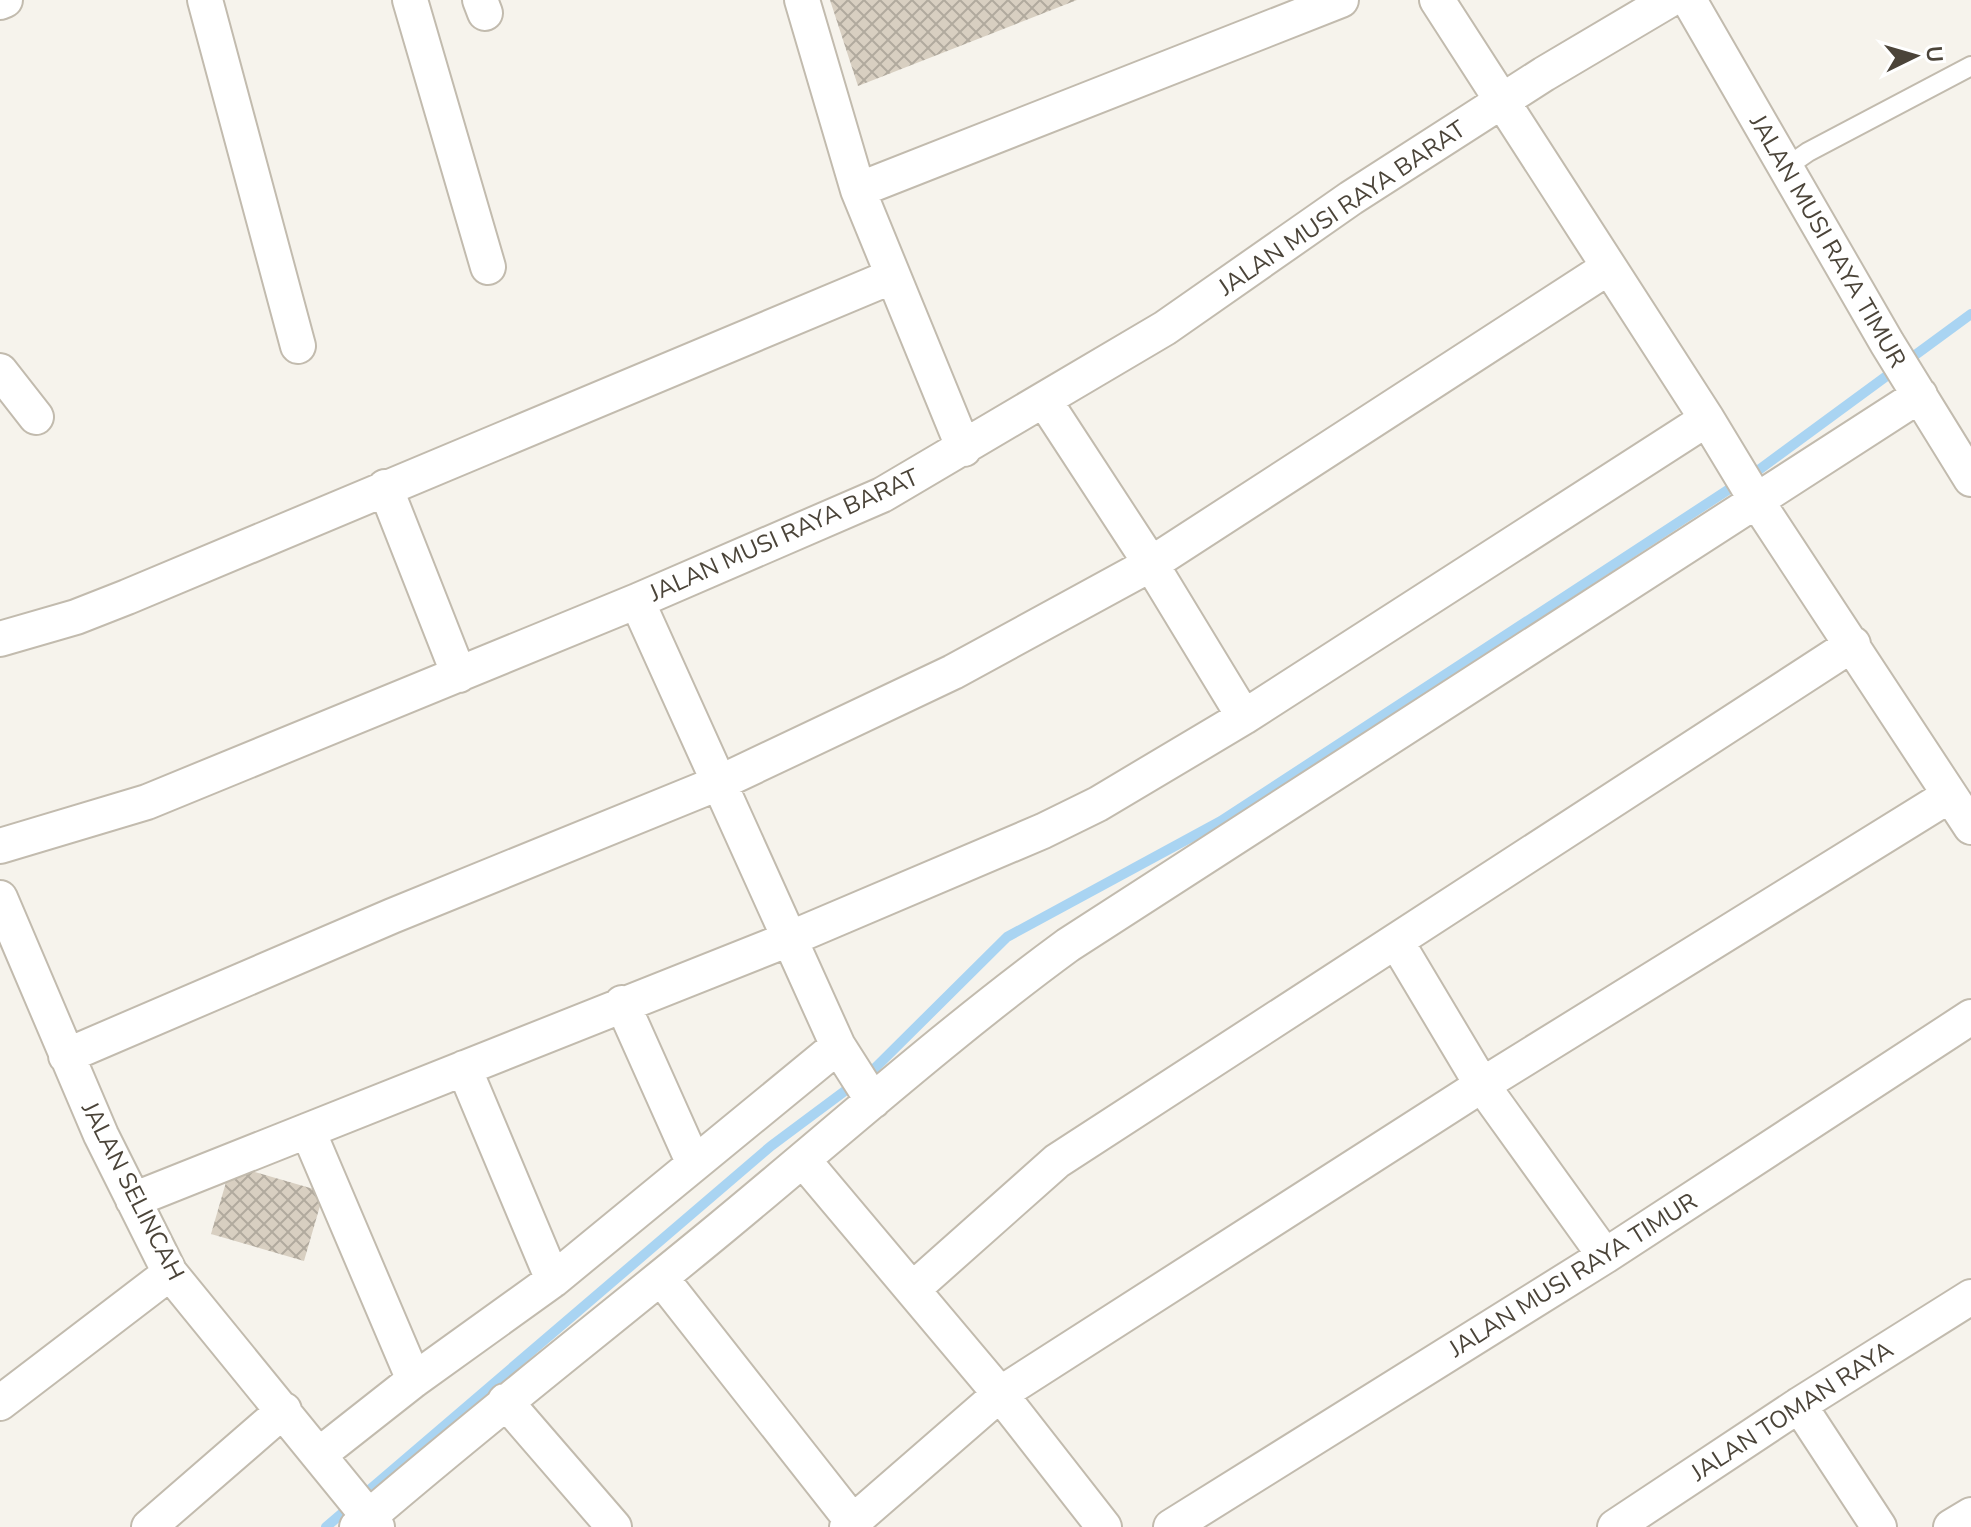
<svg xmlns="http://www.w3.org/2000/svg" width="1971" height="1527" viewBox="0 0 1971 1527" font-family="'Nunito Sans',sans-serif">
  <style>
    .lines { fill: none; stroke-linecap: round; stroke-linejoin: round }
    .stream { stroke: #a9d4f2; stroke-width: 10 }
    .building { fill: url(#building-cross-hatch) }
    .service-casing { stroke: #c2bbae; stroke-width: 22 }
    .minor-casing { stroke: #c2bbae; stroke-width: 38 }
    .service { stroke: #fff; stroke-width: 18 }
    .minor { stroke: #fff; stroke-width: 34 }
    .labels { text-anchor: middle; stroke-width: 8; stroke-linejoin: round; paint-order: stroke }
    .street-label { font-size: 24px; fill: #4b4439; stroke: #fff }
  </style>
  <defs>
    <pattern id="building-cross-hatch" width="8" height="8" patternUnits="userSpaceOnUse" patternTransform="scale(2)"><rect width="8" height="8" fill="#d8cfc1"/><path d="M0 0l8 8M0 8l8-8" fill="none" stroke="#b1aa9e"/></pattern>
  </defs>
  <rect width="100%" height="100%" fill="#f6f3ec"/>
  <g class="lines">
    <path class="stream" d="M326 1527 771 1146 873 1070 1007 937 1221 821 1760 469 1971 314"/>
  </g>
  <path class="building" d="M830 0H1077L858 86Z
    M231 1165 324 1192 304 1261 211 1234Z"/>
  <g class="lines">
    <defs>
      <path id="service" d="M1785 168 1808 152 1971 66"/>
      <path id="minor" d="M205 0 298 346
        M410 0 488 267
        M480 0 485 13
        M802 0 858 190 964 449
        M1437 0 1707 419 1756 500 1971 827
        M1689 0 1887 343 1971 479
        M0 2 5 0
        M858 190 1341 0
        M0 371 36 417
        M1044 400 1151 564 1244 717
        M385 487 459 675
        M637 601 838 1046 873 1101
        M0 639 76 617 127 597 893 276
        M0 846 147 802 637 601 882 495 1165 328 1351 198 1544 74 1669 0
        M0 898 101 1135 170 1273 377 1527
        M1396 941 1482 1085 1605 1256
        M622 1003 694 1164
        M66 1056 392 916 721 782 953 672 1151 564 1609 267
        M464 1068 553 1280
        M308 1131 414 1380
        M803 1160 1000 1394 1104 1527
        M133 1200 789 939 1043 831 1098 804 1244 717 1707 419
        M661 1278 853 1522
        M913 1289 1057 1161 1853 644
        M505 1401 614 1527
        M0 1403 170 1273
        M1799 1405 1879 1527
        M320 1454 414 1380 553 1280 838 1046
        M149 1527 284 1410
        M357 1527C476 1424 600 1328 721 1228 836 1133 948 1033 1068 945L1920 395
        M847 1527 1000 1394 1482 1085 1950 795
        M1171 1527 1605 1256 1971 1017
        M1615 1527 1799 1405 1971 1297
        M1951 1527 1971 1515"/>
    </defs>
    <use href="#service" class="service-casing"/>
    <use href="#minor" class="minor-casing"/>
    <use href="#service" class="service"/>
    <use href="#minor" class="minor"/>
  </g>
  <g class="labels">
    <g class="street-label">
      <text transform="translate(1342 208) rotate(-34)" y="8">JALAN MUSI RAYA BARAT</text>
      <text transform="translate(1828 241) rotate(60)" y="8">JALAN MUSI RAYA TIMUR</text>
      <text transform="translate(784 535) rotate(-24)" y="8">JALAN MUSI RAYA BARAT</text>
      <text transform="translate(133 1191) rotate(63)" y="8">JALAN SELINCAH</text>
      <text transform="translate(1573 1275) rotate(-32)" y="8">JALAN MUSI RAYA TIMUR</text>
      <text transform="translate(1792 1411) rotate(-33)" y="8">JALAN TOMAN RAYA</text>
    </g>
  </g>
  <g transform="translate(1915 56) rotate(85)" stroke="#ffffff" stroke-width="6" paint-order="stroke">
  <path d="M0-6L14 30L0 20L-14 30Z" fill="#4b4439"/>
  <text y="-12" font-size="22" font-weight="bold" text-anchor="middle" fill="#4b4439">U</text>
  </g>
</svg>
